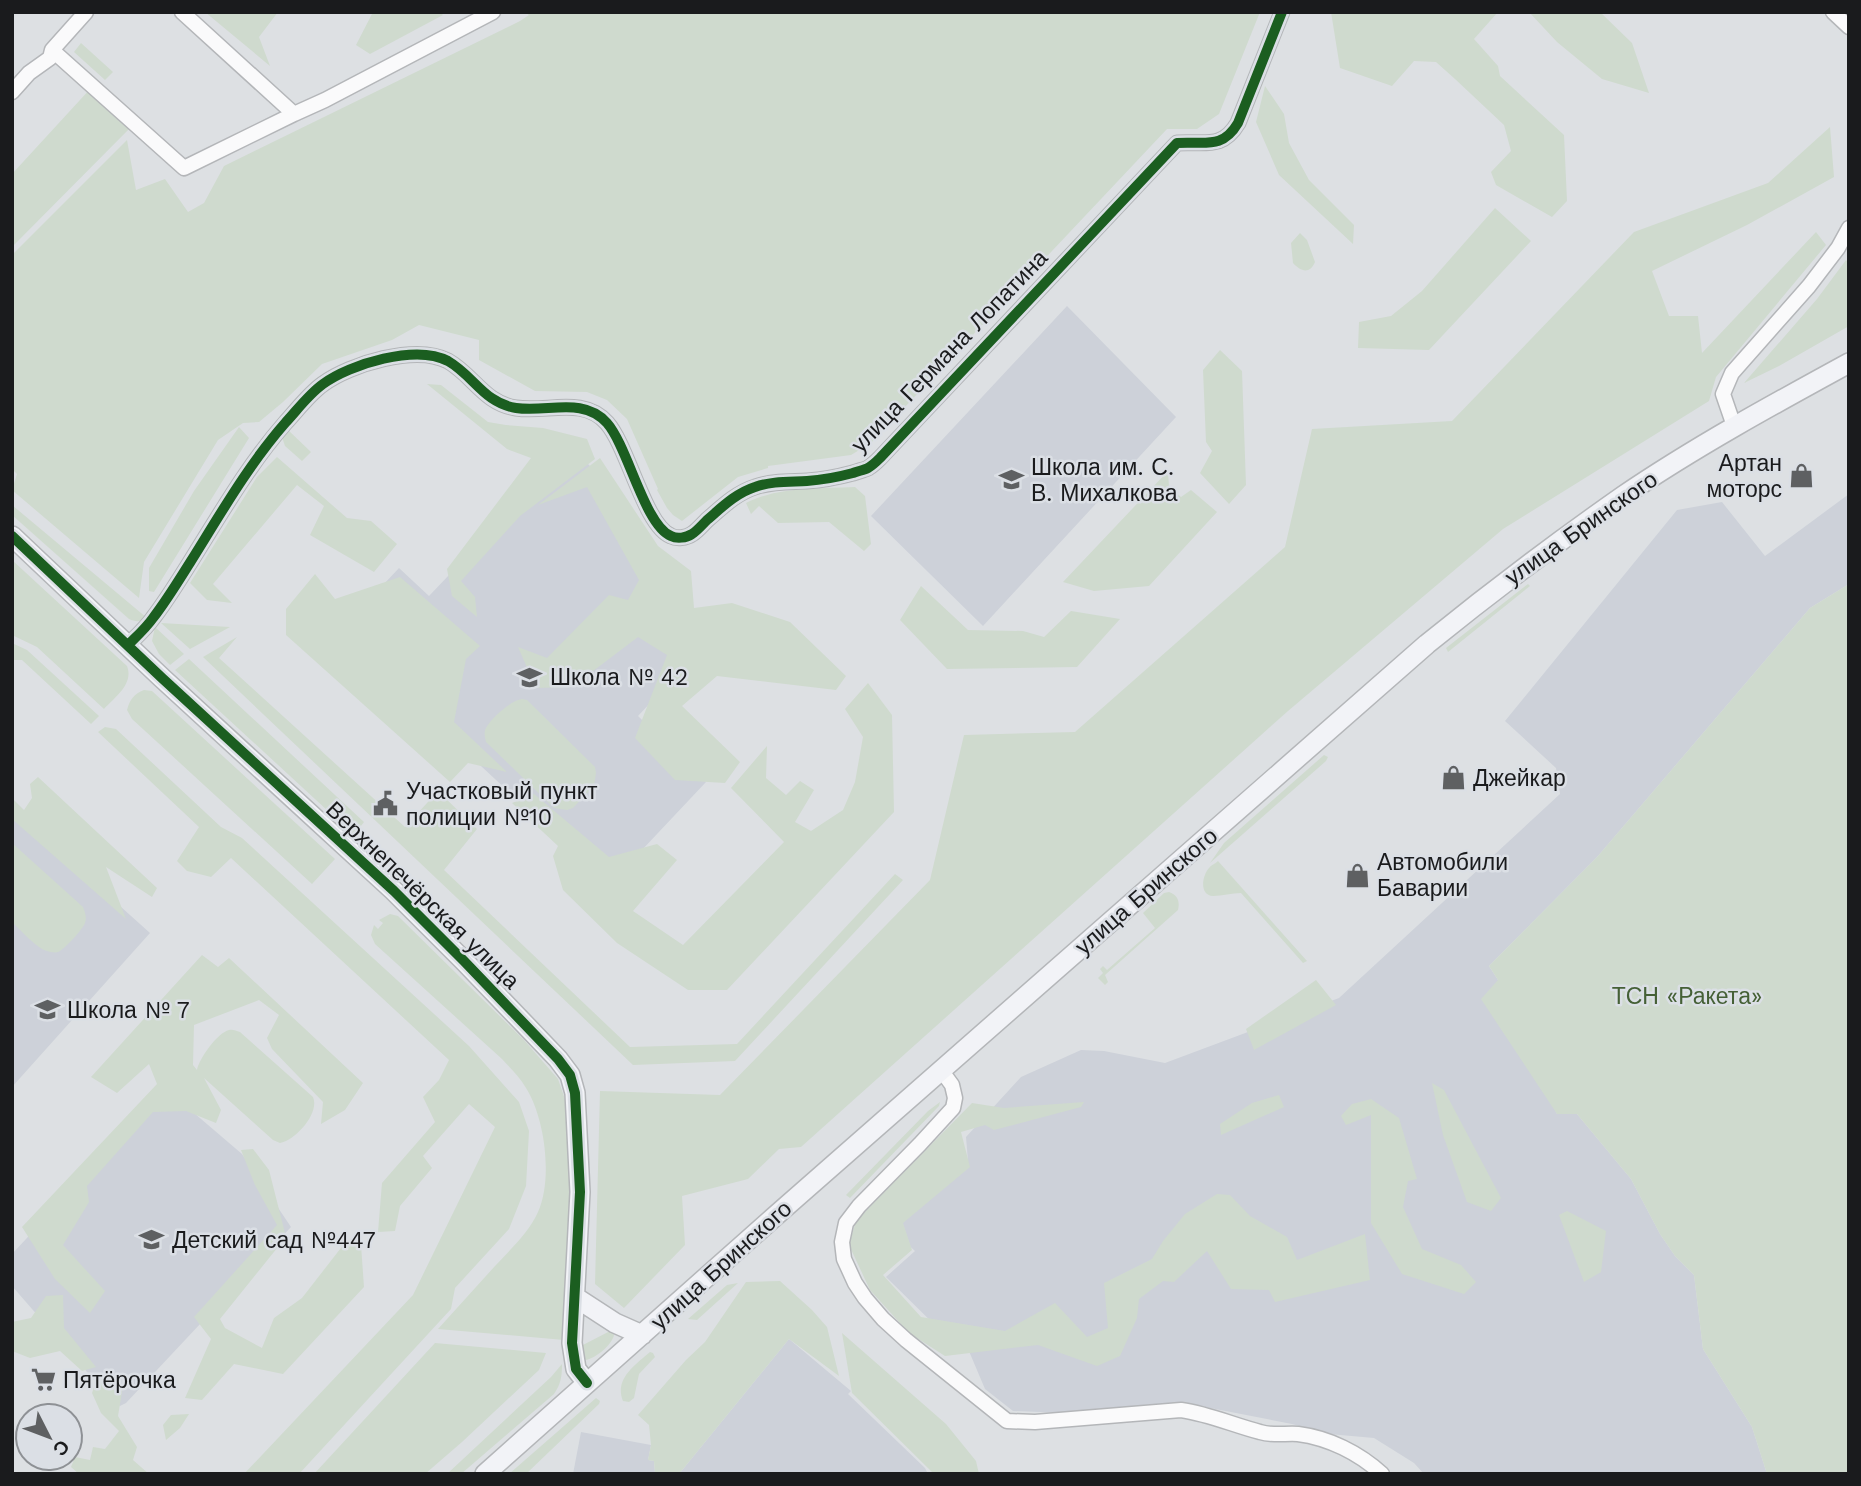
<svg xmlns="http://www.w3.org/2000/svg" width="1861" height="1486" viewBox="0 0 1861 1486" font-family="'Work Sans',sans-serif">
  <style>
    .built { fill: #cdd1d9 }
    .green { fill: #cfdace }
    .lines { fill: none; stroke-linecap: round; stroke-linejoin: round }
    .street-casing { stroke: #b4b6b9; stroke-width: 17 }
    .secondary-casing { stroke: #b4b6b9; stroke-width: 22 }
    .street { stroke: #fafafb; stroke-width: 14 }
    .secondary { stroke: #f2f3f7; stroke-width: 19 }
    .cycleway-casing { stroke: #dbdfe5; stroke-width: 15 }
    .cycleway { stroke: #1b5e20; stroke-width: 10 }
    .labels { text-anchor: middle; stroke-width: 5; stroke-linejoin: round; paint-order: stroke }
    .street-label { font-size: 23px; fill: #1a1b1d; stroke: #dbdfe5 }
    .poi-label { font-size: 23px; fill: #1a1b1d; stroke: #dbdfe5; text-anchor: start }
    .park-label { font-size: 23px; fill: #456036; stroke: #dbdfe5 }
  </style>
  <rect width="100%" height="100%" fill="#dde0e3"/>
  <path class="built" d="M1067 306 1176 417 983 626 871 516Z
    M571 447 600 476 711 638 638 716 706 782 609 885 338 633 399 568 429 596Z
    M1849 494V584L1810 608 1598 856 1489 966 1498 980 1557 1114H1577L1631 1179 1660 1234 1675 1256 1694 1275 1703 1349 1752 1427 1767 1474H1424L1414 1463 1374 1438 1329 1434 1292 1424 1200 1406 1160 1407 1090 1414 1013 1411 985 1389 963 1337 946 1336 886 1277 915 1251 889 1227 968 1161 966 1137 1021 1077 1081 1050 1104 1051 1165 1063 1339 998 1560 794 1556 768 1505 721 1677 510 1722 502 1765 556Z
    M12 809 150 933 12 1087Z
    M166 1089 242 1154 291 1227 126 1403 120 1406 114 1403 12 1286V1254Z
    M789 1339 851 1391 848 1394 925 1468 928 1474H679Z
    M581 1432 651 1445 648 1460 654 1461 655 1474H573Z"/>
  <path class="green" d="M205 12H278L259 37 270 66Z
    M373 12H440L443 15 370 54 356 45Z
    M524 12H1260L1219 114 1197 129H1167L871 443 851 455 768 466V468L738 477 682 521 673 515 667 508 657 490 658 489 627 419 607 400 587 392 535 391 479 360V340L419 325 392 340 322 364 283 402 259 422 243 423 218 440 144 562 139 598 12 490 17 474 12 469V255L127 140 136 190 165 179 188 212 204 203 224 166 520 21 529 15Z
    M1331 12H1498L1474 39 1498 66 1500 76 1564 135 1567 201 1552 217 1496 185 1491 172 1511 151 1504 125 1455 79 1436 62 1414 61 1392 86 1340 68Z
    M1529 12H1600L1632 43 1649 93 1602 79 1557 42Z
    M81 43 113 72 105 80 74 52Z
    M1265 86 1284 114 1289 143 1309 180 1354 225 1353 244 1279 175 1256 122Z
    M91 88 132 126 12 247V174Z
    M1830 127 1834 177 1747 225 1652 271 1669 316H1698L1702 353 1816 232 1826 245 1716 377 1709 401 1503 529 1288 711 801 1147 779 1149 748 1179 682 1196 685 1245 624 1308 595 1284 600 1091 720 1095 930 880 964 735 1075 732 1285 547 1312 429 1452 421 1634 232 1768 183Z
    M1495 208 1531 241 1429 350 1358 348 1359 322 1391 316 1422 291Z
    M1300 233 1307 240 1315 262C1310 274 1301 272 1293 263L1291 243Z
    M1846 260 1849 264V326L1779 366 1744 383 1817 299Z
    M1220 350 1242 371 1246 485 1229 504 1200 473 1212 451 1206 442 1203 370Z
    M427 384 441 385 488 422 506 425 543 428 587 439 595 459 520 516 461 581 475 597 477 617 452 596 447 569 531 458 507 449Z
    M239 427 249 438 154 592 149 591V568L194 491Z
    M287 429 311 452 302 461 285 446 282 437Z
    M277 457 347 518 371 521 397 544 374 572 310 535 324 506 297 485 213 584 232 603 207 600 190 583 257 477Z
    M600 458 658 546 691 571 694 608 732 603 790 622 846 676 836 690 717 676 682 706 740 762 725 783 675 780 635 738 667 655 638 637 572 687 536 688 518 647 547 658 609 595 628 600 639 580 587 487 538 505Z
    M1168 471 1169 487 1181 497 1191 490 1217 512 1149 586 1094 591 1063 582Z
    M855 487 865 496 871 544 864 551 829 522 778 523 759 506 751 514 746 503C780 486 818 489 855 487Z
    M12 505 147 618C140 622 136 622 129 619L12 515Z
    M12 560 127 666C134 684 115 697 104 709L37 647 12 635Z
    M315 574 335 599 400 577 480 646 466 659 454 722 507 772 468 763 450 782 286 635V609Z
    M1528 584 1530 586 1448 652 1446 648Z
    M1849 584V1474H1767L1752 1427 1703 1349 1694 1275 1675 1256 1660 1234 1631 1179 1577 1114H1557L1481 999 1498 980 1489 966 1598 856 1810 608Z
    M921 586 968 630 1023 631 1044 637 1071 611 1120 619 1077 667 947 669 900 620Z
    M161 623 230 627 190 649Z
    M155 627 184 654 170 665 159 654 152 641Z
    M237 637 219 658 405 827 438 791 477 829 444 870 630 1047 737 1044 895 874 903 880 735 1061 633 1065 203 657Z
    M12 643 27 650 99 716 91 724 22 660H12Z
    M189 659 364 822 354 835 175 670Z
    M868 683 892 715 894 812 727 990H688L617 943 563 890 553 856 558 846 512 803 534 794 609 857 657 844 677 860 633 911 683 945 784 842 731 788 767 746 766 778 786 795 800 781 814 790 795 822 811 831 843 810 855 782 863 737 845 709Z
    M144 690 152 691 335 859 312 884 132 719 127 710C130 699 134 694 144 690Z
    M522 699 527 700 595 767 596 773 594 786 573 808 567 810 554 808 486 742C485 737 484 735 485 730 489 720 511 700 522 699Z
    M105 727 116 729 221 827 242 838 469 1046 519 1102 529 1131 526 1186 509 1229 455 1288 451 1309 299 1474H244L413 1295 495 1127 469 1104 423 1156 432 1168 400 1206 395 1231 378 1232 382 1183 435 1122 423 1097 439 1080 449 1060 231 858 211 877 187 871 177 861 199 827 98 732Z
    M1324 755 1328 757 1326 761 1210 863 1224 843Z
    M38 777 157 888 152 897 106 867 126 919 12 819V798L24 810 32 798 30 784Z
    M12 843 83 907C85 912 87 917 85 923 83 929 64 950 58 952 55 953 50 952 47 951 36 948 21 930 12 922Z
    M1218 861 1307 961 1303 963 1241 893C1232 893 1222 896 1213 896 1199 895 1202 876 1209 868 1211 865 1215 864 1218 861Z
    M1169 892C1178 895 1180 902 1178 910L1105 975 1108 982 1105 985 1098 978 1103 973 1100 969 1103 966 1107 970 1155 928 1143 913 1164 893Z
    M390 914 398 916 524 1040 558 1079 567 1105 571 1193 564 1340 438 1329C457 1308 476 1287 495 1266 511 1249 529 1232 538 1212 553 1179 545 1118 526 1088 520 1077 510 1068 502 1059L375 944 371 935 374 925 378 929 383 923 379 920Z
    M202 955 218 967 229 958 363 1083 345 1110 321 1124 323 1102 272 1049 267 1038 279 1015 259 1000 194 1025 193 1065 197 1070C199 1059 217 1033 229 1030 233 1029 236 1031 240 1032L313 1097C320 1113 296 1140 280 1143L273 1140 204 1078 221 1110 216 1123 186 1111 153 1112 87 1186 89 1202 63 1245 105 1291 90 1313 55 1279 22 1227 157 1084 149 1064 117 1093 91 1077Z
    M1316 980 1336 1005 1254 1050 1246 1029Z
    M1432 1083 1444 1090 1501 1198 1491 1211 1467 1202 1443 1135Z
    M1279 1095 1284 1107 1221 1135 1220 1124 1252 1103Z
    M1371 1099 1399 1118 1417 1179 1408 1181 1403 1207 1422 1249 1461 1265 1476 1282 1464 1294 1402 1274 1371 1223V1115L1346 1125 1341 1116 1352 1104Z
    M940 1102 939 1106 850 1198 846 1195 928 1111Z
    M1084 1102 1081 1107 994 1130 985 1125 961 1132 970 1167 903 1223 912 1250 883 1275 921 1317 1005 1331 1055 1303 1087 1337 1108 1328 1104 1283 1152 1259 1163 1241 1185 1214 1217 1194 1230 1195 1250 1216 1287 1237 1297 1260 1365 1234 1370 1280 1275 1302 1269 1290 1231 1289 1207 1251 1174 1282 1163 1281 1139 1299 1137 1318 1120 1356 1097 1366 1038 1345 945 1356 909 1333 870 1290 849 1245 856 1221 972 1103 1004 1108Z
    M253 1149 269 1170 286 1237 220 1319 225 1328 262 1348 274 1318 302 1298 344 1244 361 1245 364 1287 283 1374 234 1364 202 1400 185 1398 211 1339 194 1317 277 1225 255 1185 241 1150Z
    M1567 1211 1606 1231 1601 1272 1584 1282 1559 1215Z
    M780 1281 812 1310 827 1327 839 1376 789 1339 679 1474H655L654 1461 648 1460 651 1445 649 1425 638 1415 686 1360 705 1342 746 1282Z
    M738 1283 697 1320 688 1319 727 1285Z
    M63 1295 64 1328 96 1367 82 1371 60 1351 30 1358 12 1351V1322L31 1318 46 1296Z
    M612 1330 614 1335C612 1345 596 1358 586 1360L580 1355 579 1347Z
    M842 1333 946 1424 976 1461 979 1474H934L852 1393Z
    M435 1343 546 1353 539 1370 462 1442 425 1474H314Z
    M650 1352 653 1353 655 1357 639 1374 634 1398 629 1402 623 1401C614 1379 635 1365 650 1352Z
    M562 1364C562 1376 561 1384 554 1394L461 1474H447L551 1377Z
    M98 1375 116 1376 123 1386 118 1416 137 1447 133 1460 149 1474H79L71 1467 75 1457 90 1460 93 1447 105 1449 119 1431 101 1413 92 1393Z
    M596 1398 600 1401 599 1404 526 1474H509Z
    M189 1414 180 1428 166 1440 163 1425 171 1415Z"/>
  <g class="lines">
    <defs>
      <path id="street" d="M182 12 294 114
        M1833 12 1849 27
        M52 50 184 168 294 114 325 100 493 12
        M12 92 29 73 50 58 52 50 86 12
        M1734 426 1723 394 1732 373 1809 286 1838 248 1849 228
        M128 645C136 637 146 628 153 618 167 600 179 580 191 561 221 513 249 464 286 422 298 409 309 394 323 384 350 364 416 344 448 361 474 376 484 403 516 408 547 413 583 396 607 423 628 447 645 526 671 536 677 539 686 538 692 534 697 531 702 525 707 520 721 508 736 493 755 487 772 481 789 482 807 481 822 480 838 477 853 473 858 471 864 470 868 468 873 465 877 461 880 458L1177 143C1205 141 1222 150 1238 123L1282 12
        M941 1070 952 1085 955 1098 953 1108 920 1144 859 1206 846 1223 842 1242 844 1259 855 1283 865 1298 883 1319 906 1340 1007 1421 1035 1422 1181 1410C1209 1414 1233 1425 1260 1432 1273 1436 1286 1433 1298 1434 1329 1438 1359 1453 1382 1474"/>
      <path id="secondary" d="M12 536 162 678 394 891 464 961 558 1059 570 1075 575 1093 580 1192 572 1343 576 1369 587 1383
        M575 1297 615 1323 642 1335
        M485 1474 774 1217 1427 644C1491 592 1556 543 1623 496 1695 447 1772 405 1849 363"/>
    </defs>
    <use href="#street" class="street-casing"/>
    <use href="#secondary" class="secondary-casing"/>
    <use href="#street" class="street"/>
    <use href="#secondary" class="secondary"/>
    <defs>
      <path id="cycleway" d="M12 536 162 678 394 891 464 961 558 1059 570 1075 575 1093 580 1192 572 1343 576 1369 587 1383
        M128 645C136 637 146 628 153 618 167 600 179 580 191 561 221 513 249 464 286 422 298 409 309 394 323 384 350 364 416 344 448 361 474 376 484 403 516 408 547 413 583 396 607 423 628 447 645 526 671 536 677 539 686 538 692 534 697 531 702 525 707 520 721 508 736 493 755 487 772 481 789 482 807 481 822 480 838 477 853 473 858 471 864 470 868 468 873 465 877 461 880 458L1177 143C1205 141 1222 150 1238 123L1282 12"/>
    </defs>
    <use href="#cycleway" class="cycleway-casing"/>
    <use href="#cycleway" class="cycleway"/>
  </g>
  <defs>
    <symbol id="shop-bare" viewBox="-9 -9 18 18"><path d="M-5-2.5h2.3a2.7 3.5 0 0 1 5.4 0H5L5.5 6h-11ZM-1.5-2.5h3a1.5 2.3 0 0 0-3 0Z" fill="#5e6062" stroke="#dbdfe5" stroke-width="2.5" paint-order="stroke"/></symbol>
    <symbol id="school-bare" viewBox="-9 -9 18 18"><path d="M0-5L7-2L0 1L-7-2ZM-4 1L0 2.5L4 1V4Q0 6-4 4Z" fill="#5e6062" stroke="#dbdfe5" stroke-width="2.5" paint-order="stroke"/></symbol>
    <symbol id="civic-bare" viewBox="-9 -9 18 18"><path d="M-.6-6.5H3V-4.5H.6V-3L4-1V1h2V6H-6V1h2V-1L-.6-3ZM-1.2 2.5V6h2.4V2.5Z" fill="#5e6062" stroke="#dbdfe5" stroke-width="2.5" paint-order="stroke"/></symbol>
    <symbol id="supermarket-bare" viewBox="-9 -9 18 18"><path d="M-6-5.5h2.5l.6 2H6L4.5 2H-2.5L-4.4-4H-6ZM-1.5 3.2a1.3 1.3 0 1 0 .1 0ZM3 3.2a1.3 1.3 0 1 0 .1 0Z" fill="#5e6062" stroke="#dbdfe5" stroke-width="2.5" paint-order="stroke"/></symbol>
  </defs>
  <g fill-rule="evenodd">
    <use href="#shop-bare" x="1784" y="458" width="35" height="35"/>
    <use href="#school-bare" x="994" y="462" width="35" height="35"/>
    <use href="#school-bare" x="512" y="660" width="35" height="35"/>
    <use href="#shop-bare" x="1436" y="760" width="35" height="35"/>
    <use href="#civic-bare" x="368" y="786" width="35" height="35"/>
    <use href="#shop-bare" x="1340" y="858" width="35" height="35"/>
    <use href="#school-bare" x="30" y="992" width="35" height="35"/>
    <use href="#school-bare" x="134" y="1222" width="35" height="35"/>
    <use href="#supermarket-bare" x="26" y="1362" width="35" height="35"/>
  </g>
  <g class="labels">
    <g class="street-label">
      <text transform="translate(949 351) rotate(-46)" y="8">улица Германа Лопатина</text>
      <text transform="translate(1581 528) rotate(-35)" y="8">улица Бринского</text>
      <text transform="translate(1146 891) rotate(-41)" y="8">улица Бринского</text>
      <text transform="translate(423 895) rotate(44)" y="8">Верхнепечёрская улица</text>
      <text transform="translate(721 1265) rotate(-42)" y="8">улица Бринского</text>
    </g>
    <g class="poi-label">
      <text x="1782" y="471" text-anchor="end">Артан<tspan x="1782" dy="26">моторс</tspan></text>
      <text x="1031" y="475">Школа им. С.<tspan x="1031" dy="26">В. Михалкова</tspan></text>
      <text x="550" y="685">Школа № 42</text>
      <text x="1473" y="786">Джейкар</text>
      <text x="406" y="799">Участковый пункт<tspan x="406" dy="26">полиции №10</tspan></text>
      <text x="1377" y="870">Автомобили<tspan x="1377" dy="26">Баварии</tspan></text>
      <text x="67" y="1018">Школа № 7</text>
      <text x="172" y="1248">Детский сад №447</text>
      <text x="63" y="1388">Пятёрочка</text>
    </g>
    <g class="park-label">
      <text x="1687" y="1004">ТСН «Ракета»</text>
    </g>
  </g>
  <rect width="1861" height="1486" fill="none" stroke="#1a1b1d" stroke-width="28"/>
  <g transform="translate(49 1437) rotate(132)"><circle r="33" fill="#dbdfe5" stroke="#8e9195" stroke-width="2"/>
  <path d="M0-5L12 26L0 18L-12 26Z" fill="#5e6062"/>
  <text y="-10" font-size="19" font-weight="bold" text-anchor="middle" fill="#1a1b1d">С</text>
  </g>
</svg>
